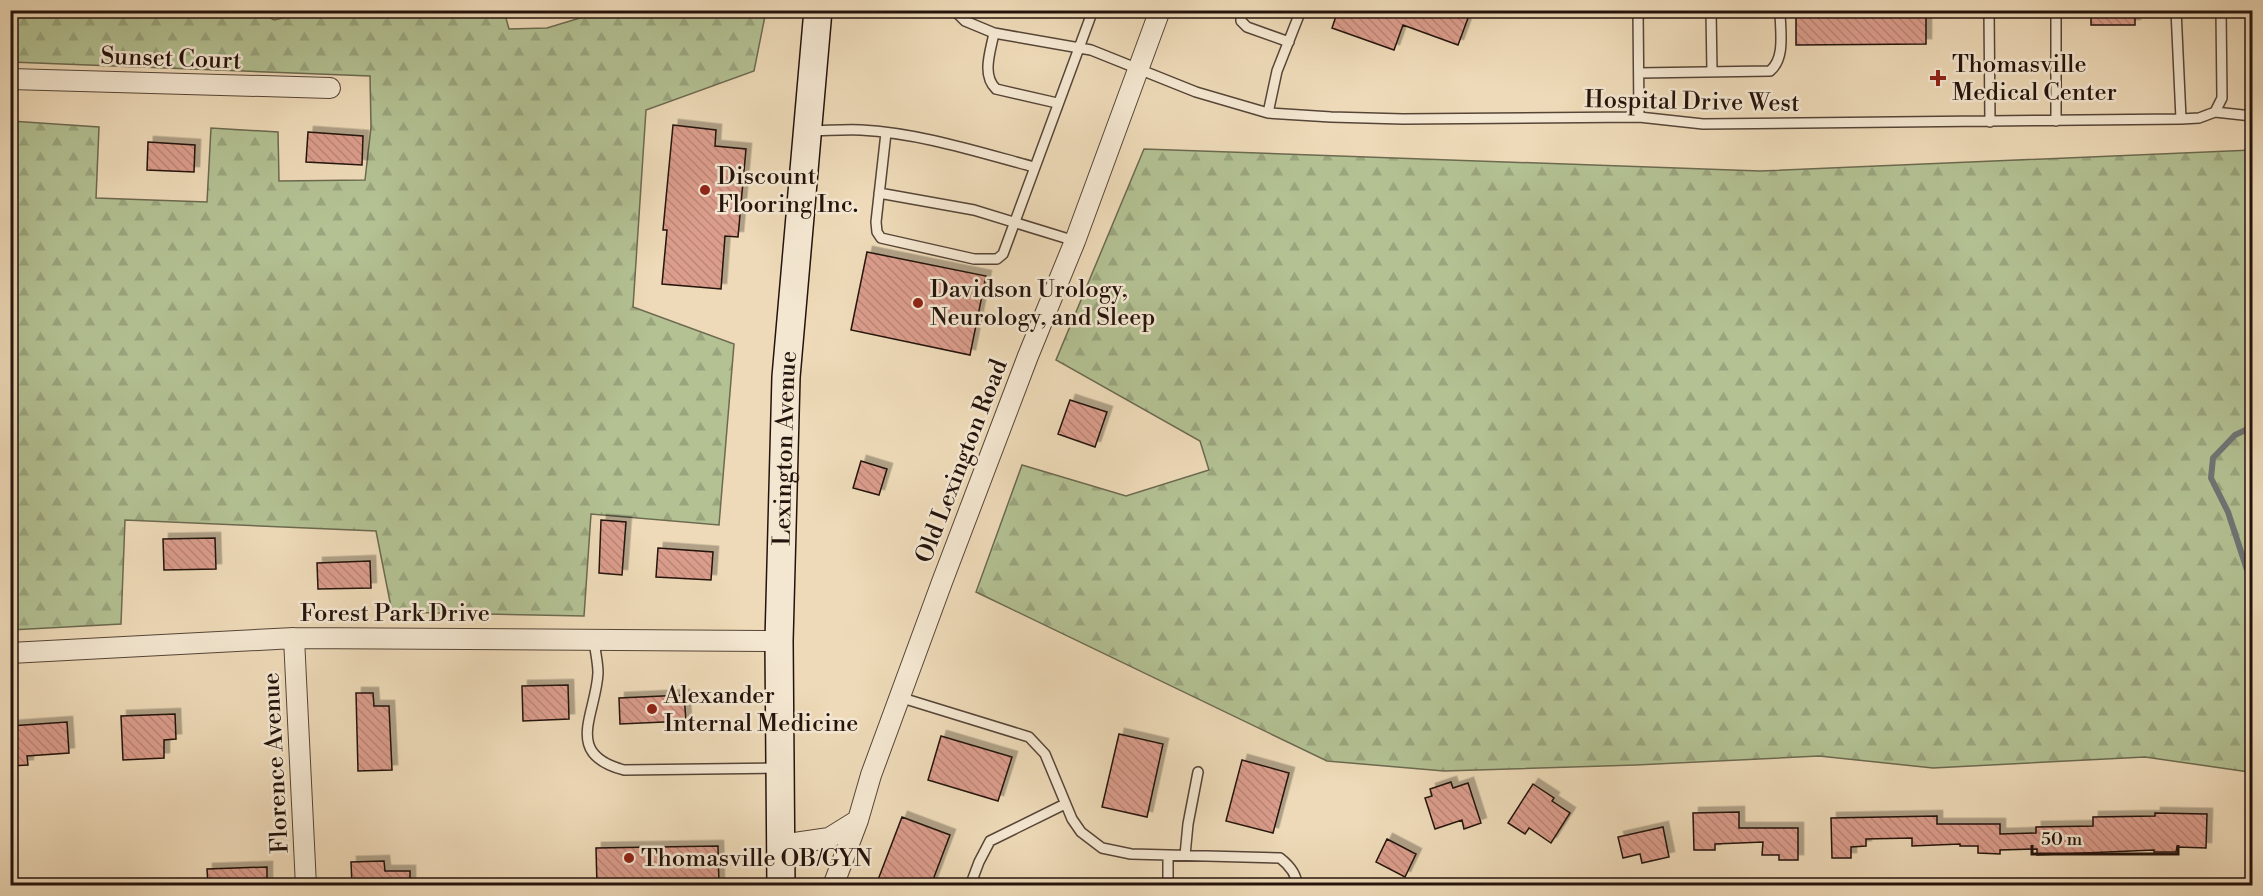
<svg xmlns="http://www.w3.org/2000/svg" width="2263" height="896" viewBox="0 0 2263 896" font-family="'Libre Bodoni',serif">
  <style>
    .forest { fill: url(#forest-firs); stroke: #6c6a50; stroke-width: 1.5 }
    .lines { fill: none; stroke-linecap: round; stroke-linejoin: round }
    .stream { stroke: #6e7575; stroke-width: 6 }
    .building { fill: url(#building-back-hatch); stroke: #24130c; stroke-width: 1.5; filter: url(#shadow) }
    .service-casing { stroke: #564537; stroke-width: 12 }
    .minor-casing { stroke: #564537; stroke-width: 22 }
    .secondary-casing { stroke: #24130c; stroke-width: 30 }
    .service { stroke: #f4e7d1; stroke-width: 9 }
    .minor { stroke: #f4e7d1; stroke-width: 20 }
    .secondary { stroke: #f4e7d1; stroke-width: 27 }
    .poi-dot { fill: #8f2418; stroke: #f4e7d1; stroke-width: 2 }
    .labels { text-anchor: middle; stroke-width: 5; stroke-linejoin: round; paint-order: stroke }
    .street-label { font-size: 24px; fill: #24130c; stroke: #f4e7d1 }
    .poi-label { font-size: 24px; fill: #24130c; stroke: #f4e7d1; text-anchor: start }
  </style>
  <defs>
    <pattern id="forest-firs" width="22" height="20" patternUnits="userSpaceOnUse" patternTransform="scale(1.5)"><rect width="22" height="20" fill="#b3c193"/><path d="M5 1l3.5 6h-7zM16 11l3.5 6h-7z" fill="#9aa57e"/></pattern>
    <pattern id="building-back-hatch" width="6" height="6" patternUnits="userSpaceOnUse" patternTransform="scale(1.5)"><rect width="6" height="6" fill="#db9d8c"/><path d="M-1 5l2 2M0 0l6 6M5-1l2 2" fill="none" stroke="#bc8678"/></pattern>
    <filter id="shadow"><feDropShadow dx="5.5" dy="-5.5" stdDeviation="0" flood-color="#0004"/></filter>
  </defs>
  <rect width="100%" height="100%" fill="#eedab8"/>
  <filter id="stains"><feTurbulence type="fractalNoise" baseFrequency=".00333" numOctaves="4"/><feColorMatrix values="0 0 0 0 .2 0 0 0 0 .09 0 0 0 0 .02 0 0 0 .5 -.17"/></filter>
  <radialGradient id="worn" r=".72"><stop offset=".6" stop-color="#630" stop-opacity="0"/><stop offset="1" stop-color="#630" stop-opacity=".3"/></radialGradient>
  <path class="forest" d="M259 11 274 20 319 10 504 11 509 29 547 28 603 11H766L754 71 646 110 633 307 734 344 719 525 591 514 584 616 392 612 376 531 125 520 121 624 11 630V121L99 127 96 198 207 202 211 128 278 132 279 181 365 180 371 127 370 76 11 62V11Z
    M1144 149 1760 171 2252 150V778L2249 772 2145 757 1933 768 1819 756 1636 765 1444 771 1327 761 976 592 1022 465 1126 496 1209 470 1200 441 1056 360Z"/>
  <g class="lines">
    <path class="stream" d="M2252 427 2235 435 2213 458 2211 478 2228 512 2252 585"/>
  </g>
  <path class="building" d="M1338 10H1471L1458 45 1403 25 1394 50 1332 28Z
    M1796 10H1926V44L1796 45Z
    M2091 10H2135V25H2091Z
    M673 125 716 130 715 146 746 149 738 237 725 236 721 289 662 284 667 230H663Z
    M308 132 363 136 362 165 306 162Z
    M148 142 195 145 194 172 147 170Z
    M867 252 986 276 970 355 851 330Z
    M1070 400 1107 412 1095 447 1058 434Z
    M861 461 887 469 879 495 853 488Z
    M601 520 626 522 622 575 599 573Z
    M215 538 216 569 164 570 163 539Z
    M658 548 713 552 711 580 656 577Z
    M370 561 371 588 318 589 317 563Z
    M568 685 569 719 523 721 522 686Z
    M356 693H373L374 706H389L392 770 358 771Z
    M684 695 686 721 620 724 619 698Z
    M175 714 176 739 164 740V758L123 760 121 716Z
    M67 722 69 753 27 756 28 765 10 766V726Z
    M1119 734 1163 744 1147 817 1102 807Z
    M941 736 1012 757 998 801 928 780Z
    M1242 760 1289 773 1273 833 1226 821Z
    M1451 782 1453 788 1468 783 1481 823 1464 829 1462 820 1435 829 1425 798 1432 796 1430 789Z
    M1533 784 1554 798 1552 801 1570 813 1551 843 1529 828 1525 834 1508 823Z
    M1739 812V828H1798V860H1779V855H1762L1763 842 1715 844V850H1694L1693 813Z
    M2155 813 2207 814 2206 848 2177 847 2176 852H2154V850L2037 855V849L2000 850V854L1978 853V846H1960V844L1912 846V838L1866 839V846L1851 847V858H1832L1831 818 1937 816V824H2000V834L2036 833V827L2093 826V817L2155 816Z
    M902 817 950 835 931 885H876Z
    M1663 827 1669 857 1642 863 1640 854 1623 858 1618 837Z
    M1387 839 1416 854 1405 877 1376 862Z
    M718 846 719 885H597L596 848Z
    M384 861 385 871H410V885H352L351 862Z
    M267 867V885H208L207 869Z"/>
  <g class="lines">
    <defs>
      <path id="service" d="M954 10 965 21 994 33 1091 50 1196 92 1268 113 1331 117 1403 119 1639 117 1703 124 2181 119 2199 118 2215 112 2252 116
        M1241 10V21L1247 27 1289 42
        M1638 10 1639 117
        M1711 10 1712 72
        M1989 10 1990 122
        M2056 10V121
        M2176 10 2181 119
        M994 33C991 50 981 75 996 89L1057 103
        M1639 73 1770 71C1786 58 1780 30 1780 10
        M2215 112 2222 98 2221 10
        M1268 113 1277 71 1301 10
        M809 131C826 131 844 129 861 130 919 133 978 152 1034 167
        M886 133 876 222 877 232 881 238 974 259H997L1003 254 1093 10
        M879 193 974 210 1075 241
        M594 640C595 651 598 662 598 673 596 715 563 754 624 770L778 768
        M899 697 1029 737 1045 754 1072 819 1081 832 1102 848 1131 854 1280 858C1289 865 1297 874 1297 886
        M1168 855V886
        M1185 855 1188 824 1198 772
        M970 886 979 862 990 841 1065 804"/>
      <path id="minor" d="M10 79 330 88
        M294 638 306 886
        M10 653 294 638 779 641
        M781 845 829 838 858 820 871 775 942 582 1028 356 1075 241 1160 10
        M833 886 858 820"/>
      <g id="secondary">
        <path id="s1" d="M781 886 779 641 786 377 818 10"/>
      </g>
    </defs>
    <use href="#service" class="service-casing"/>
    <use href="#minor" class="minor-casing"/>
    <use href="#secondary" class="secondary-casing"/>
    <use href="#service" class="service"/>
    <use href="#minor" class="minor"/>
    <use href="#secondary" class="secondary"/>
  </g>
  <g class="poi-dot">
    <path d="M1935 69h6v6h6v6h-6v6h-6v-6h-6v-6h6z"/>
    <circle cx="705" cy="190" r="6"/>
    <circle cx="918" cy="303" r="6"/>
    <circle cx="652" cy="709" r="6"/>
    <circle cx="629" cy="858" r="6"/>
  </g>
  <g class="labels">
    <g class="street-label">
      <text transform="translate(171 58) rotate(2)" y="8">Sunset Court</text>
      <text transform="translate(1692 101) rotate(1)" y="8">Hospital Drive West</text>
      <text dy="8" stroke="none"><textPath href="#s1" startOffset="438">Lexington Avenue</textPath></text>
      <text transform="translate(961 461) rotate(-69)" y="8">Old Lexington Road</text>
      <text x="395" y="621">Forest Park Drive</text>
      <text transform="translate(275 763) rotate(-93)" y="8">Florence Avenue</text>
    </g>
    <g class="poi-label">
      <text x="1952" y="72">Thomasville<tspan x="1952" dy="28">Medical Center</tspan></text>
      <text x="717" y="184">Discount<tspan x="717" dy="28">Flooring Inc.</tspan></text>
      <text x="930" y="297">Davidson Urology,<tspan x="930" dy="28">Neurology, and Sleep</tspan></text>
      <text x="664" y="703">Alexander<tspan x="664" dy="28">Internal Medicine</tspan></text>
      <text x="641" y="866">Thomasville OB/GYN</text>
    </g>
  </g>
  <rect width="2263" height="896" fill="none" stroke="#eedab8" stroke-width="36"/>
  <rect x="12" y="12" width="2239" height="872" fill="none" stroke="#24130c" stroke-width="3"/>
  <rect x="18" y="18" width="2227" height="860" fill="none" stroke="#24130c" stroke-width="1.5"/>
  <path d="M2032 845v9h146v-9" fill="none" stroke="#24130c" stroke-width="3"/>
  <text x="2041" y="845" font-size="18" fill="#24130c" stroke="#f4e7d1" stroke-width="4.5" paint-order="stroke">50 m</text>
  <rect width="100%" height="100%" filter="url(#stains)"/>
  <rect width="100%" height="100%" fill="url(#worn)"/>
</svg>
